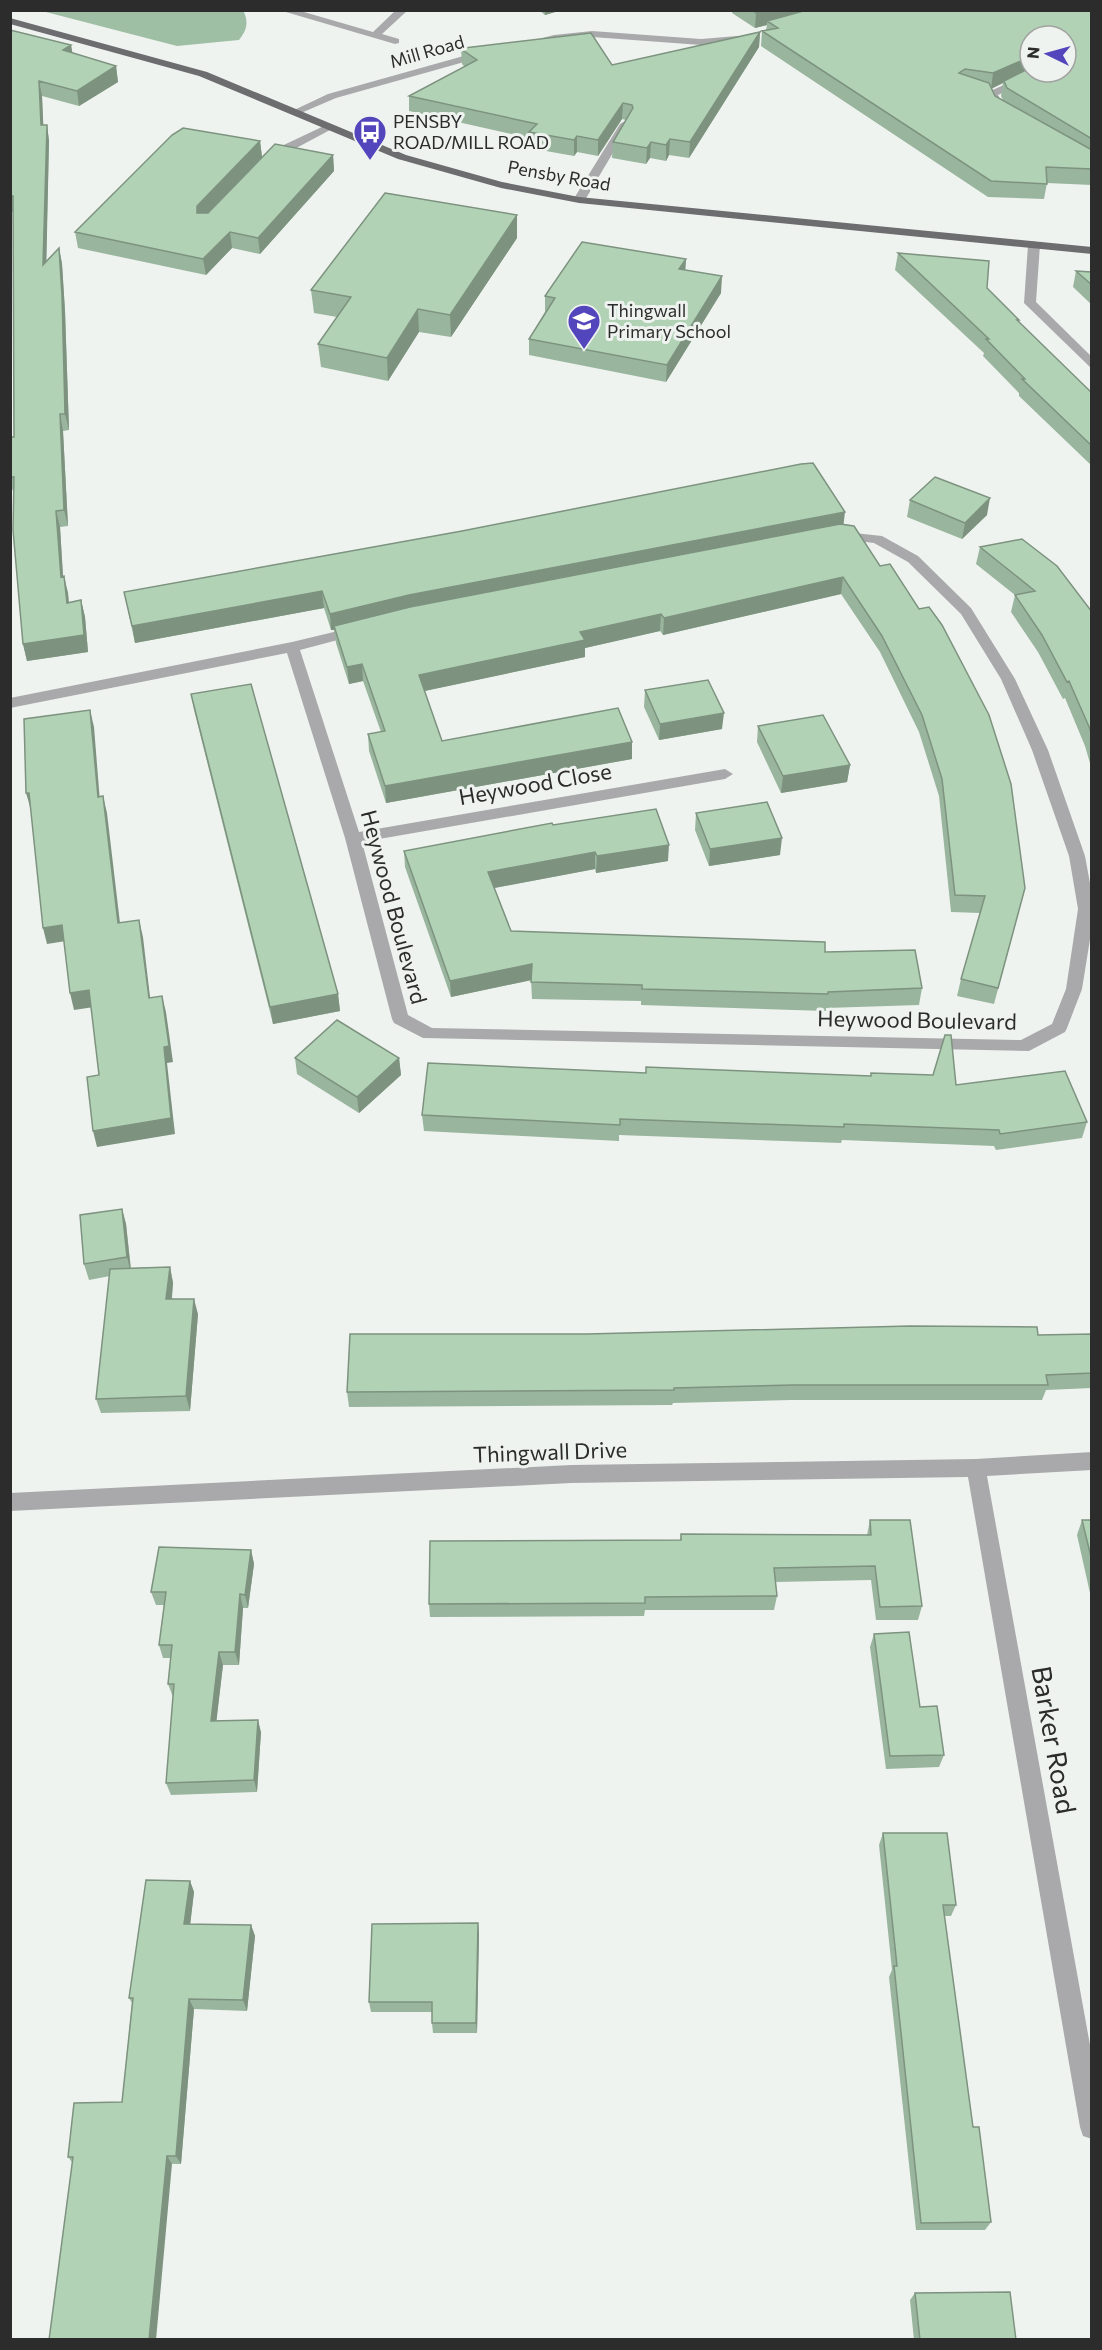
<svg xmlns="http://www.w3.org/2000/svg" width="1102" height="2350" viewBox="0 0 1102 2350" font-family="Commissioner,sans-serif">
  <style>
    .forest { fill: #9fbfa4 }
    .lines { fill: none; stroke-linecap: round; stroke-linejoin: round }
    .minor { fill: #a9a9ab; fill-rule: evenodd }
    .major { fill: #6d6d70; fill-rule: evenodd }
    .wall { fill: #99b59d; fill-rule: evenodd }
    .shaded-wall { fill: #7d937f }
    .building { fill: #b2d2b6; stroke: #7d937f; stroke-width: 1.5 }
    .labels { text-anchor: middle; stroke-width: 6; stroke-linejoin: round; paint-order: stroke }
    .far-street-label { font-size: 18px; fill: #2b2c2b; stroke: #eff3f0 }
    .far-poi-label { font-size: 18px; fill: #2b2c2b; stroke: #eff3f0; text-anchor: start }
    .street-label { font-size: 22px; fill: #2b2c2b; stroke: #eff3f0 }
    .near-street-label { font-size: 27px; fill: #2b2c2b; stroke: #eff3f0 }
  </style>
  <rect width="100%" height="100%" fill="#eff3f0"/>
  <path class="forest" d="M243 10C249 22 247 30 239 40L177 46 42 11Z"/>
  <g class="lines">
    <path class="minor" d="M279 10H297L373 32 396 10H408L382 34 399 39V43L395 44Z
      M592 31 701 39 737 36 742 39 737 42 701 45 592 37 532 45 527 42 554 35Z
      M485 50 490 53 489 55 336 98 301 113 292 111 328 94Z
      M1033 72H1047L998 95 1003 105 1009 111 1008 113C995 116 991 104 987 94L988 92Z
      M625 121 630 124 585 200 575 202 573 200 620 124Z
      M326 125 331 128 330 130 272 161 262 159 271 151Z
      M1034 241 1040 245 1036 302 1092 357V369L1024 303 1028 245Z
      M836 531 882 536 918 556 971 608 1015 679 1048 750 1085 856 1092 894V927L1082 989 1067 1028 1065 1032 1029 1051 423 1038 394 1023 392 1019 345 838 287 653 10 708V698L292 642 359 626 364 627V633L300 650 359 832 725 769 733 774 725 779 362 842 408 1015 432 1028 1021 1040 1052 1024 1066 989 1078 909 1069 856 1032 750 1001 679 961 614 908 562 874 543 831 538 829 535Z
      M1092 1452V1470L987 1476 1092 2056V2139L1083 2136 1080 2127 968 1477 571 1483 10 1511V1493L571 1465 976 1459Z"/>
    <path class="major" d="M10 18 207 72 406 155 502 182 579 197 1092 247V254L579 203 501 188 398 159 199 76 10 24Z"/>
  </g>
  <path class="wall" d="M539 10H562L545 15Z
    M733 10H1092V185L1047 183 1044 199 988 197 761 46 762 31 766 30 767 25 755 28 732 13ZM1030 36H1066V72H1030ZM1003 83 1001 96 1003 100 995 96 992 88Z
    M10 30 71 45 72 53 116 66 118 82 79 106 42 96 43 125H47L49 141 46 261 59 248 62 264 65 311 69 430 63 431 68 526 60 527 63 576 68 593 69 603 81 600 85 617 88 652 27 661 23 644 14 494 10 483V437H14L13 212 10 213Z
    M760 32 759 47 689 158 669 155 666 161 650 158 646 164 612 158 613 142 626 120 622 119 598 156 577 152 574 156 529 148V138L409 111V96L465 67 462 64 461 49 612 65Z
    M260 141 262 157 208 213 333 155 334 171 260 254 232 248 206 275 78 248 75 232Z
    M517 238 451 337 419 332 388 381 321 367 318 344 337 317 314 313 311 290Z
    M898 253 987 288 1019 320V322L1092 393V466L1019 396V393L983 356 984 353 895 270Z
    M686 259 685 270 721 293 666 382 529 355V339L545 312V296Z
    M1076 271 1092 272V305L1073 287Z
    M910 500 987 515 962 539 907 517Z
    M843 525 1025 888 994 1004 957 996 961 979 980 913 951 912 939 796 919 732 880 652 841 594 663 635 660 631 585 648V657L424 691 442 741 632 759 386 803 369 751 368 734 381 732 363 681 349 684 336 643 334 630H331L324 608 135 643 124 592Z
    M980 547 1092 612V770L1085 746 1065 698 1063 699 1038 652 1011 612 1015 595 976 564Z
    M645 690 722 729 659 740 644 707Z
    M191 694 338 994 340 1011 273 1024 194 710Z
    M758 726 850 765 847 782 781 793 757 742Z
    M696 813 780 855 709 866 695 830Z
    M553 825 668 861 596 873 595 869 494 888 511 931 825 952 922 988 919 1005 826 1008V1011L641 1005V1001L532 999 531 980 451 997 405 867 404 851Z
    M295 1058H399L401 1075 359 1113 297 1074Z
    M871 1073 956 1085 1087 1122 1082 1138 996 1150 994 1146 842 1140 841 1143 619 1135V1141L424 1131 422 1115 871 1076Z
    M122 1209 126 1224 131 1268 170 1267 173 1283 172 1299 198 1314 190 1411 101 1413 96 1399 110 1276 89 1280 84 1264Z
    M1092 1334V1388L1046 1390 1042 1400H791L673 1403 672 1405 349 1407 347 1392 1038 1335Z
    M870 1520 922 1606 918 1620H876L871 1580 775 1582 777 1596 774 1610H645L644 1616 430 1617 429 1604 680 1540 681 1534 867 1535Z
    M1082 1520H1092V1602L1077 1535Z
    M251 1550 254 1564 248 1608H243L239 1665H223L216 1721 261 1732 257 1792 171 1795 166 1783 173 1697 168 1684 171 1658H163L159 1645 164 1605H156L151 1592Z
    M874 1634 920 1707 944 1755 939 1767 886 1769 870 1647Z
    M883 1833 956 1905 951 1916H944L973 2127 991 2222 985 2230H916L889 1977 892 1970 879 1845Z
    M190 1881 194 1892 190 1924 251 1925 255 1936 247 2011 194 2009 181 2164 72 2162 68 2157 122 2102 132 2003 129 1998Z
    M478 1923 479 1934 477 2033H433L432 2023V2012H371L369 2002Z
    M915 2293 1016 2340H914L910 2300Z"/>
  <path class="shaded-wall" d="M545 10H562L545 15Z
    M766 10H826L767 21V25L755 28 756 13Z
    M760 32 759 47 689 158 690 142Z
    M71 45 74 61 63 50Z
    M1030 57V71L1004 81 1003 83 991 89 993 73Z
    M116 66 118 82 79 106 77 91Z
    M39 81 42 96 44 140 41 125Z
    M623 103 622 119 598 156V140Z
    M47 125 49 141 46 281 43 265Z
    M577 136V152L574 156V140Z
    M670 139 669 155 666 161V145Z
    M260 141 262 157 199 222 197 213V206Z
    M651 142 650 158 646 164 647 148Z
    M333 155 334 171 260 254 258 238Z
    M517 215V238L451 337 450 315Z
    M230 232 232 248 206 275 203 259Z
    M59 248 62 264 65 311 69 430 65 414Z
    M686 259 685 275 679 269Z
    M722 276 721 293 666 382 667 365Z
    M418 309 419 332 388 381 387 358Z
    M60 414 63 431 68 526 64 510Z
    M990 498 987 515 962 539 965 523Z
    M56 511 60 527 64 593 61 577Z
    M845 512 843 529 334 626V630H331L330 614 409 595Z
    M64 576 68 593 70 620 67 603Z
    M843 577 841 594 663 635 664 618Z
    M322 591 324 608 135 643 132 626Z
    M81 600 85 617 88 652 27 661 23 644Z
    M661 614 660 631 585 648V657L420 692 419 675 580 632Z
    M362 664 363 681 349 684 347 667Z
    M90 710 94 727 101 814 98 797Z
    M724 713 722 729 659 740 660 724Z
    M632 742V759L386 803 385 786Z
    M850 765 847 782 781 793 783 776Z
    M26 793H29L31 810Z
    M103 796 107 813 122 940 118 923Z
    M782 838 780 855 709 866 710 849Z
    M669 845 668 861 596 873 597 856Z
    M595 852V869L489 889 488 872Z
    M139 920 143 937 152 1014 149 998Z
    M62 925 66 941 47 944 43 928Z
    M532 964V980L451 997 450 981Z
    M89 990 94 1007 74 1010 70 993Z
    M338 994 340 1011 273 1024 270 1007Z
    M162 996 166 1012 173 1062 167 1063 175 1134 97 1147 93 1131 164 1047Z
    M399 1058 401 1075 359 1113 357 1097Z
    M122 1209 126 1224 131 1273 127 1257Z
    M170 1267 173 1283 170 1315 166 1299Z
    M194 1299 198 1314 190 1411 186 1396Z
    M251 1550 254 1564 248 1608 245 1595Z
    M240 1594 243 1608 239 1665 235 1652Z
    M219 1652 223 1665 215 1734 211 1721Z
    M258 1720 261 1732 257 1792 254 1780Z
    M190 1881 194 1892 189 1935 184 1924Z
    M478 1923 479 1934 477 2033 476 2023Z
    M251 1925 255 1936 247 2011 243 2000Z
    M189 1999 194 2009 181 2164 176 2156Z
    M167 2156 172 2164 156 2340H149Z"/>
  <path class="building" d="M752 10H766L756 13Z
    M807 10H1092V139L1007 88 1004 81 1030 68V72H1066V36H1030V57L993 73 965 69 959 73 989 83 995 96 1092 150V169L1046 167 1047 184 991 181 762 31 778 28 767 21Z
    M10 30 71 45 63 50 116 66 77 91 39 81 41 125H47L43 265 59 248 62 295 65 414H60L64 510 56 511 61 577 64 576 67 603 81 600 84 635 23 644 13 530 14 477H10V437H14L13 196H10Z
    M760 32 690 142 670 139 666 145 651 142 647 148 613 142 633 108 632 105 623 103 598 140 577 136 574 140 529 132 537 124 409 96 477 60 461 49 464 48 591 33 612 65Z
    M183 128 260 141 197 206V213H208L275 144 333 155 258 238 230 232 203 259 75 232 172 135Z
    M385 193 517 215 450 315 418 309 387 358 318 344 351 297 311 290Z
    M582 242 686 259 679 269 722 276 667 365 529 339 555 298 545 296Z
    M898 253 989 261 987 288 1019 320H1017L1092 393V446L1022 379H1025L986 339H989Z
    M1076 271 1092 272V285Z
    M813 463 845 512 409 595 330 614 322 591 132 626 124 592 462 531 801 464Z
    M935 477 990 498 965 523 910 500Z
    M840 524 854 526 880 566 890 564 919 609 929 607 942 625 989 715 1011 784 1025 888 998 988 961 979 985 896 955 895 942 779 922 715 882 636 843 577 664 618 661 614 580 632 585 640 419 675 442 741 618 708 632 742 385 786 368 734 385 731 362 664 347 667 334 626 410 607Z
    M1022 539 1057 566 1092 612V736L1090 729 1069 681 1067 682 1042 635 1015 595 1035 591 980 547Z
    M708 680 724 713 660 724 645 690Z
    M251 684 338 994 270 1007 191 694Z
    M90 710 98 797 103 796 118 923 139 920 149 998 162 996 169 1046 164 1047 171 1118 93 1131 87 1077 99 1075 89 990 70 993 62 925 43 928 29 793H26L24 719Z
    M823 715 850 765 783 776 758 726Z
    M767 802 782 838 710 849 696 813Z
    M656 809 669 845 597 856 595 852 488 872 511 931 825 942V952L915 950 922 988 828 992V994L642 989V985L531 982 532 964 450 981 404 851 552 823 553 825Z
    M337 1020 399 1058 357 1097 295 1058Z
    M945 1035H951L956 1085 1065 1071 1087 1122 1000 1134 999 1130 844 1124V1127L620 1119V1125L422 1115 428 1063 646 1073V1067L871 1076V1073L933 1075Z
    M122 1209 127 1257 84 1264 80 1215Z
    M170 1267 166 1299H194L186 1396 96 1399 110 1269Z
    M910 1326 1037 1327 1038 1335 1092 1334V1373L1046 1375 1048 1385H793L674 1388V1390L347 1392 350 1334H587Z
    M870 1520H910L922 1606 880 1607 875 1566 774 1568 777 1596 645 1597V1603L429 1604 430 1541 681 1540V1534L871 1535Z
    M1082 1520H1092V1561Z
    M159 1547 251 1550 245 1595 240 1594 235 1652H219L211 1721 258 1720 254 1780 166 1783 174 1684H168L172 1645H159L166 1592H151Z
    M909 1632 920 1707 937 1706 944 1755 890 1756 874 1634Z
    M883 1833H947L956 1905H943L973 2127H979L991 2222 921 2223 894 1966H897Z
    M146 1880 190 1881 184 1924 251 1925 243 2000 189 1999 176 2156H167L149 2340H49L73 2157H68L74 2103 122 2102 133 1998H129Z
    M478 1923 476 2023H432V2002H369L372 1924Z
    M1010 2292 1016 2340H920L915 2293Z"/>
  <defs>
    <symbol id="bus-pin" viewBox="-11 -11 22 30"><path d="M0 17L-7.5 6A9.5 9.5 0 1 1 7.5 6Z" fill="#5345bc" stroke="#eff3f0"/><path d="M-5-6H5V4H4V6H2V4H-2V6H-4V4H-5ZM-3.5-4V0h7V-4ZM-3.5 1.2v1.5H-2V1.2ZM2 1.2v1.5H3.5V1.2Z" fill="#fff"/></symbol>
    <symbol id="school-pin" viewBox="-11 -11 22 30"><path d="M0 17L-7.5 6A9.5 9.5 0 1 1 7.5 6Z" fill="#5345bc" stroke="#eff3f0"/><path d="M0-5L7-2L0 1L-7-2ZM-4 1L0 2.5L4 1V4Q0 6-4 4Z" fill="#fff"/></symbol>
  </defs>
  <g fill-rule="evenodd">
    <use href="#bus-pin" x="351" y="113" width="38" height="52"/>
    <use href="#school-pin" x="565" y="302" width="38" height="52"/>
  </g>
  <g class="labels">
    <g class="far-street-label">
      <text transform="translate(427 52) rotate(-16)" y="6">Mill Road</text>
      <text transform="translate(559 176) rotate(10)" y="6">Pensby Road</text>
    </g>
    <g class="far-poi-label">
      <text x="393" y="128">PENSBY<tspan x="393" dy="21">ROAD/MILL ROAD</tspan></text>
      <text x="607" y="317">Thingwall<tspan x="607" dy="21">Primary School</tspan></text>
    </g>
    <g class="street-label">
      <text transform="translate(535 784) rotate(-10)" y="8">Heywood Close</text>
      <text transform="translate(394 907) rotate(75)" y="8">Heywood Boulevard</text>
      <text transform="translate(917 1020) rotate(1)" y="8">Heywood Boulevard</text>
      <text transform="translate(550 1452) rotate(-2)" y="8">Thingwall Drive</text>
    </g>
    <g class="near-street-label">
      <text transform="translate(1053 1740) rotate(80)" y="9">Barker Road</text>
    </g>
  </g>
  <rect width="1102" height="2350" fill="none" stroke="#2b2c2b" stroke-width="24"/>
  <g transform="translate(1048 54) rotate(275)"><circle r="28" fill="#eff3f0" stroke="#a1a3a1" stroke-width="1.5"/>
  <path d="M0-4.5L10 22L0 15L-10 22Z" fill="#5345bc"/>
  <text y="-9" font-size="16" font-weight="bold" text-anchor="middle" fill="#2b2c2b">N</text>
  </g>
</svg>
